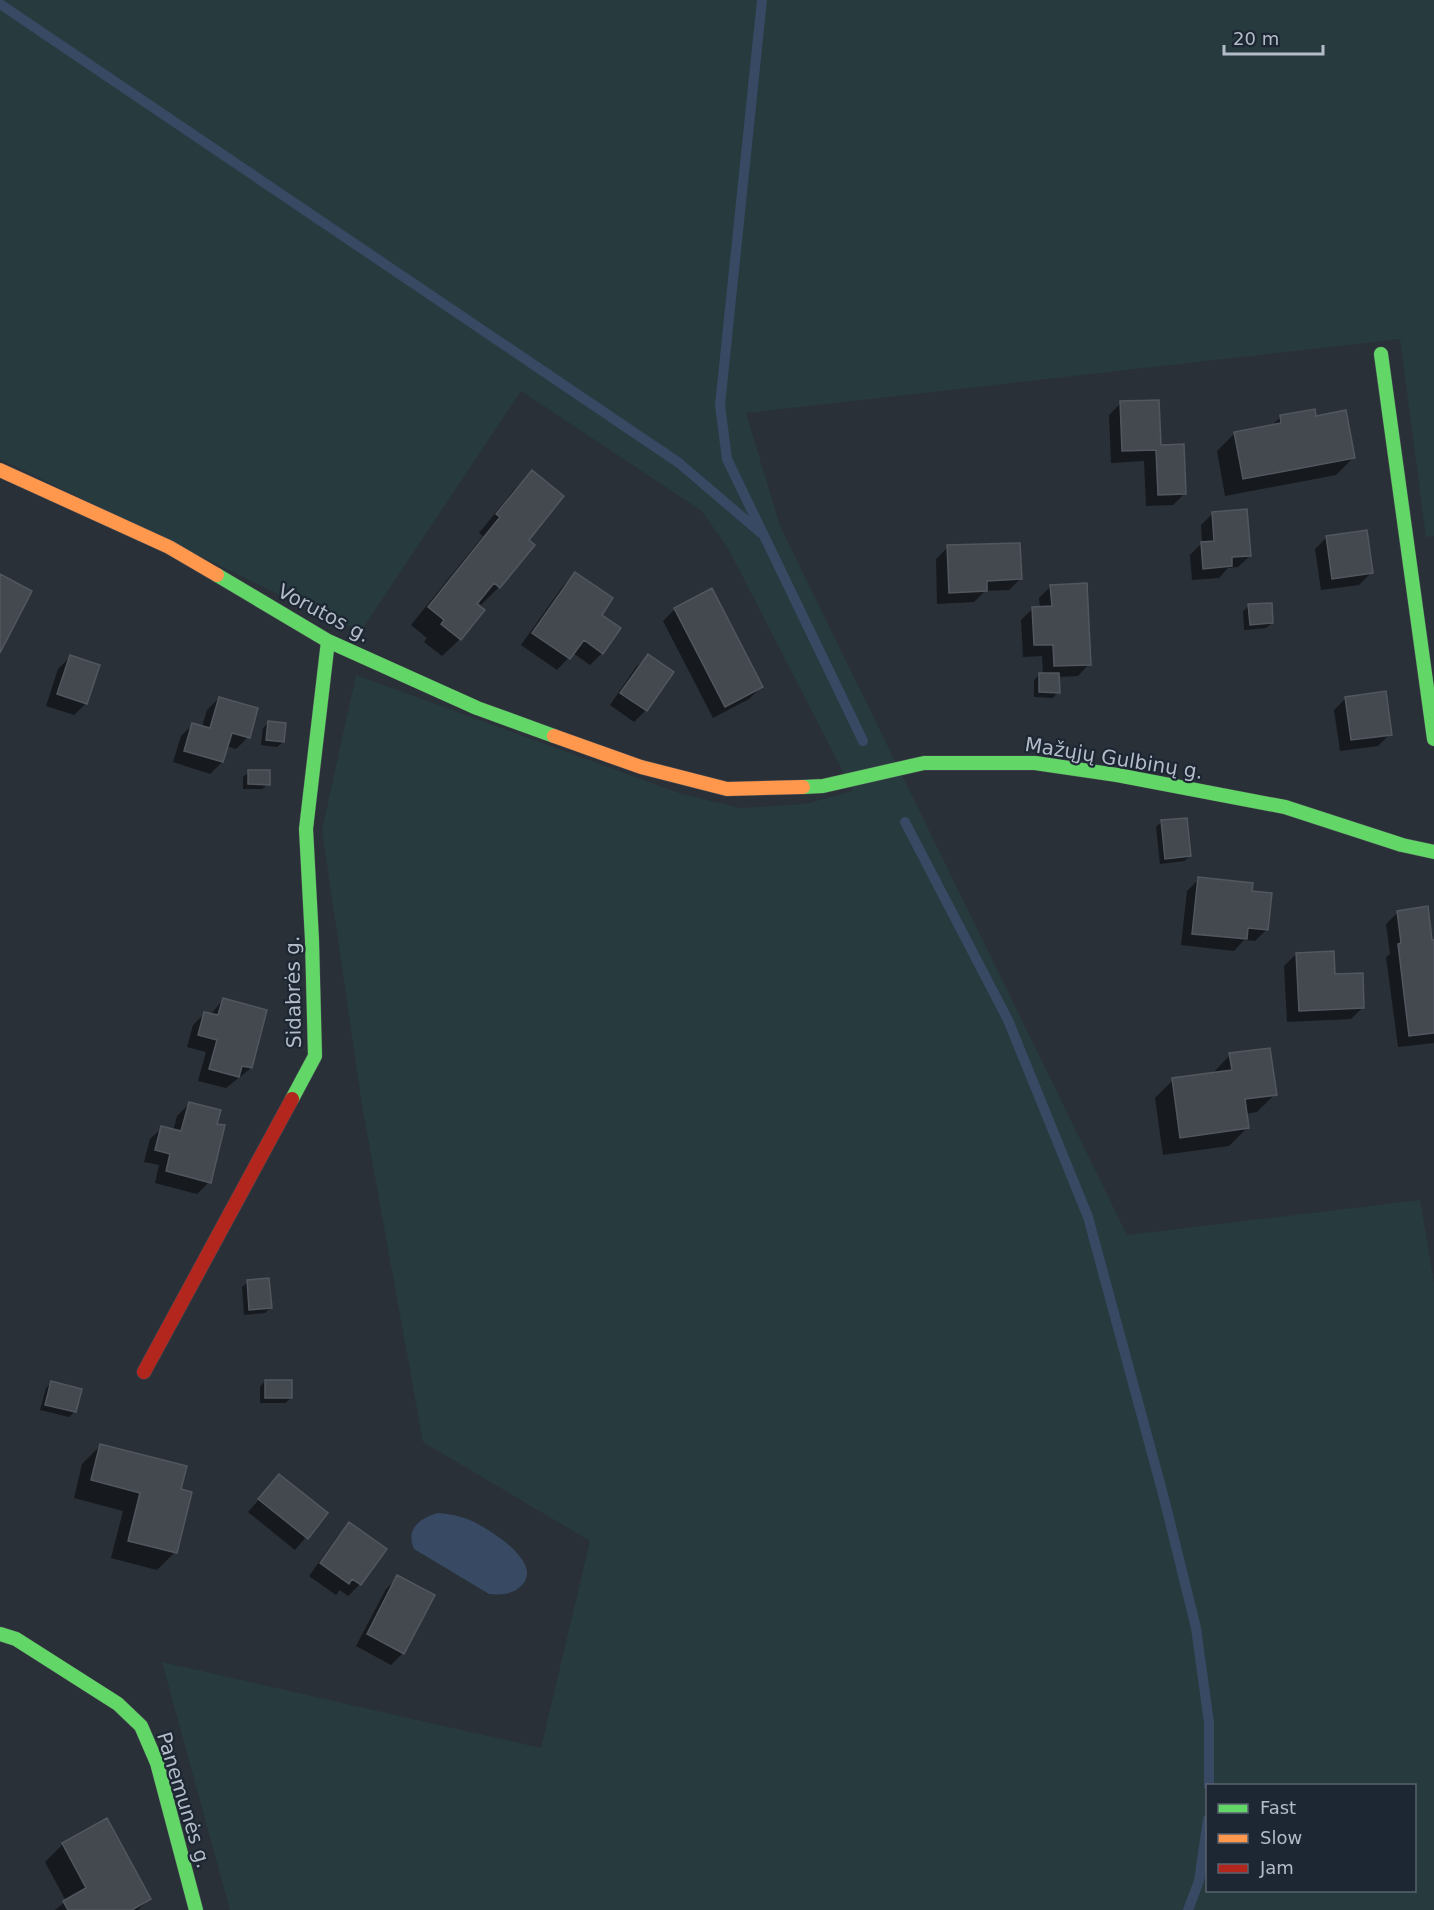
<svg xmlns="http://www.w3.org/2000/svg" width="1434" height="1910" viewBox="0 0 1434 1910" font-family="'DejaVu Sans',sans-serif">
  <style>
    .green { fill: #273a3e; fill-rule: evenodd }
    .water { fill: #384963 }
    .shadow { fill: #0007 }
    .lines { fill: none; stroke-linecap: round; stroke-linejoin: round }
    .stream { stroke: #384963; stroke-width: 10 }
    .building { fill: #444950; stroke: #52575f; stroke-width: 1.5 }
    .fast-casing { stroke: #484c53; stroke-width: 15 }
    .slow-casing { stroke: #484c53; stroke-width: 15 }
    .jam-casing { stroke: #484c53; stroke-width: 15 }
    .fast { stroke: #63d668; stroke-width: 14 }
    .slow { stroke: #ff974d; stroke-width: 14 }
    .jam { stroke: #b3261e; stroke-width: 14 }
    .labels { text-anchor: middle; stroke-width: 4.5; stroke-linejoin: round; paint-order: stroke }
    .street-label { font-size: 20px; fill: #b4bcc9; stroke: #1d2633 }
  </style>
  <rect width="100%" height="100%" fill="#2a3038"/>
  <path class="green" d="M0 0H1434V536L1426 537 1400 339 746 413 780 526 1127 1235 1420 1200 1434 1283V1910H230L162 1662 541 1748 590 1541 423 1442 362 1105 322 830 356 675 682 794 740 808 805 804 853 791 729 550 702 511 521 391 361 631 307 608 0 459ZM1208 1786H1414V1890H1208Z"/>
  <path class="water" d="M438 1513C451 1514 466 1517 478 1524 494 1533 541 1562 523 1584 513 1595 503 1595 489 1594L414 1549C405 1529 420 1518 438 1513Z"/>
  <path class="shadow" d="M1121 403 1160 446 1185 493 1173 505 1146 506 1144 461 1111 463 1109 415Z
    M1281 417 1315 418 1354 457 1336 475 1225 496 1217 451 1235 433 1271 426Z
    M532 472 526 540 533 545 499 587 481 605 477 601 460 639 442 656 424 642 427 638 411 625 483 536 479 533 514 490Z
    M1213 513 1250 556 1238 567 1228 568 1219 578 1192 580 1190 555 1202 543 1201 525Z
    M1327 537 1371 573 1359 585 1321 590 1315 549Z
    M948 547 1020 579 1009 590 985 591 974 602 937 604 936 559Z
    M575 574 600 615 602 653 590 665 573 653 557 670 521 645 563 586Z
    M1051 586 1089 664 1078 676 1058 677V692L1053 698 1034 697V680L1040 674H1043L1042 656 1023 657 1021 620 1033 608H1040L1039 598Z
    M1249 606 1272 623 1266 628 1244 630 1243 611Z
    M675 609 761 687 749 699 713 718 663 621Z
    M648 656 672 672 646 710 634 722 610 705 636 667Z
    M70 657 86 703 74 715 46 706 58 669Z
    M219 698 248 737 236 749 226 746 222 762 210 774 173 762 181 736 193 724 202 727 207 710Z
    M1346 698 1390 734 1378 746 1340 751 1334 710Z
    M268 723 283 742 277 747 261 745 263 728Z
    M249 772 268 784 262 789H243V777Z
    M1161 822 1190 856 1184 861 1160 864 1156 827Z
    M1199 879 1251 892 1267 929 1255 941 1244 940 1234 951 1181 945 1187 891Z
    M1398 912 1431 942H1434V1043L1398 1047 1386 957 1390 954 1386 924Z
    M1296 954 1334 976 1363 1007 1351 1019 1287 1022 1284 966Z
    M223 1000 251 1068 226 1088 198 1081 206 1052 187 1047 193 1025 205 1013 210 1015Z
    M1230 1055 1275 1094 1257 1112 1245 1114 1247 1128 1229 1146 1163 1155 1155 1098 1173 1080 1212 1074Z
    M189 1104 216 1125 209 1182 197 1194 155 1183 159 1165 144 1162 150 1139 162 1128 173 1131 177 1116Z
    M248 1282 270 1308 265 1313 244 1315 242 1287Z
    M265 1381 291 1398 285 1403H260V1387Z
    M51 1383 74 1412 69 1417 40 1410 46 1388Z
    M100 1446 180 1490 175 1552 157 1570 111 1558 123 1511 74 1498 82 1464Z
    M280 1476 326 1513 295 1550 248 1512Z
    M349 1524 360 1584 348 1596 340 1590 336 1595 309 1576 338 1536Z
    M398 1577 403 1653 391 1665 356 1646 386 1589Z
    M63 1844 149 1899 138 1910H55L66 1901 45 1862Z"/>
  <g class="lines">
    <path class="stream" d="M762 0 720 405 727 459 863 741
      M0 4 679 463 761 533
      M905 822 1008 1020 1088 1217 1164 1498 1196 1628 1209 1723V1786
      M1188 1910 1199 1881 1208 1819"/>
  </g>
  <path class="building" d="M1159 400 1161 445 1184 444 1186 494 1158 495 1156 450 1122 451 1120 401Z
    M1315 409 1316 416 1346 410 1355 458 1243 479 1234 432 1281 423 1280 415Z
    M532 470 564 496 529 540 535 545 500 588 494 583 477 604 485 610 461 640 441 624 444 620 428 607 500 517 496 514Z
    M1247 509 1251 556 1232 557V566L1203 569 1201 542 1214 541 1212 512Z
    M1367 530 1373 573 1332 579 1326 536Z
    M1020 543 1022 579 987 581V591L949 593 947 545Z
    M575 572 613 598 602 615 621 628 603 654 584 640 570 659 532 633Z
    M0 574 32 591 0 653Z
    M1087 583 1091 665 1054 666 1053 645H1034L1032 607 1052 606 1050 585Z
    M712 588 763 687 725 707 674 608Z
    M1272 603 1273 623 1250 625 1248 604Z
    M648 654 674 672 647 711 620 693Z
    M70 655 100 665 87 704 57 694Z
    M1039 673H1059L1060 693 1039 692Z
    M1386 691 1392 735 1351 740 1345 697Z
    M219 697 258 708 250 738 232 733 223 762 184 751 192 723 210 728Z
    M268 721 286 723 284 742 266 740Z
    M248 770H270V785L248 784Z
    M1187 818 1191 856 1165 859 1161 820Z
    M1198 877 1253 883 1252 891 1272 893 1268 930 1248 928 1247 939 1192 934Z
    M1428 906 1432 940H1434V1033L1409 1036 1398 944 1401 943 1397 911Z
    M1334 951 1335 974 1363 973 1364 1008 1299 1011 1296 953Z
    M223 998 267 1010 252 1068 242 1066 239 1077 209 1069 217 1040 198 1035 204 1012 218 1015Z
    M1270 1048 1277 1095 1245 1099 1249 1128 1180 1138 1172 1078 1232 1070 1229 1053Z
    M189 1102 221 1110 217 1124 225 1125 211 1183 166 1171 170 1154 155 1150 161 1126 181 1131Z
    M269 1278 272 1308 249 1310 247 1280Z
    M265 1380H292V1398H265Z
    M51 1381 82 1389 76 1412 45 1405Z
    M100 1444 187 1466 181 1489 192 1492 177 1553 128 1541 140 1493 91 1480Z
    M279 1474 328 1513 308 1539 258 1499Z
    M349 1522 387 1549 361 1585 352 1579 349 1584 320 1563Z
    M397 1575 435 1595 404 1654 367 1634Z
    M107 1818 151 1899 132 1910H68L63 1901 86 1888 62 1843Z"/>
  <g class="lines">
    <defs>
      <path id="fast" d="M1381 354 1434 739
        M217 575 328 641 477 708 554 736
        M803 787 823 786 924 763H1035L1117 775 1285 807 1402 845 1434 852
        M292 1099 315 1056 312 940 306 829 328 641
        M0 1634 16 1639 118 1704 141 1726 157 1763 196 1910"/>
      <path id="slow" d="M0 470 169 547 217 575
        M554 736 641 767 727 789 803 787"/>
      <path id="jam" d="M144 1372 292 1099"/>
    </defs>
    <use href="#fast" class="fast-casing"/>
    <use href="#slow" class="slow-casing"/>
    <use href="#jam" class="jam-casing"/>
    <use href="#fast" class="fast"/>
    <use href="#slow" class="slow"/>
    <use href="#jam" class="jam"/>
  </g>
  <g class="labels">
    <g class="street-label">
      <text transform="translate(324 613) rotate(28)" y="7">Vorutos g.</text>
      <text transform="translate(1114 758) rotate(9)" y="7">Mažųjų Gulbinų g.</text>
      <text transform="translate(293 992) rotate(-91)" y="7">Sidabrės g.</text>
      <text transform="translate(184 1800) rotate(73)" y="7">Panemunės g.</text>
    </g>
  </g>
  <rect x="1206" y="1784" width="210" height="108" fill="#1d2633" stroke="#59626f" stroke-width="1.5"/>
  <rect x="1218" y="1804" width="30" height="9" fill="#63d668" stroke="#59626f" stroke-width="1.5"/>
  <text x="1260" y="1814" font-size="18" fill="#b4bcc9">Fast</text>
  <rect x="1218" y="1834" width="30" height="9" fill="#ff974d" stroke="#59626f" stroke-width="1.5"/>
  <text x="1260" y="1844" font-size="18" fill="#b4bcc9">Slow</text>
  <rect x="1218" y="1864" width="30" height="9" fill="#b3261e" stroke="#59626f" stroke-width="1.5"/>
  <text x="1260" y="1874" font-size="18" fill="#b4bcc9">Jam</text>
  <path d="M1224 45v9h99v-9" fill="none" stroke="#b4bcc9" stroke-width="3"/>
  <text x="1233" y="45" font-size="18" fill="#b4bcc9" stroke="#1d2633" stroke-width="4.5" paint-order="stroke">20 m</text>
</svg>
